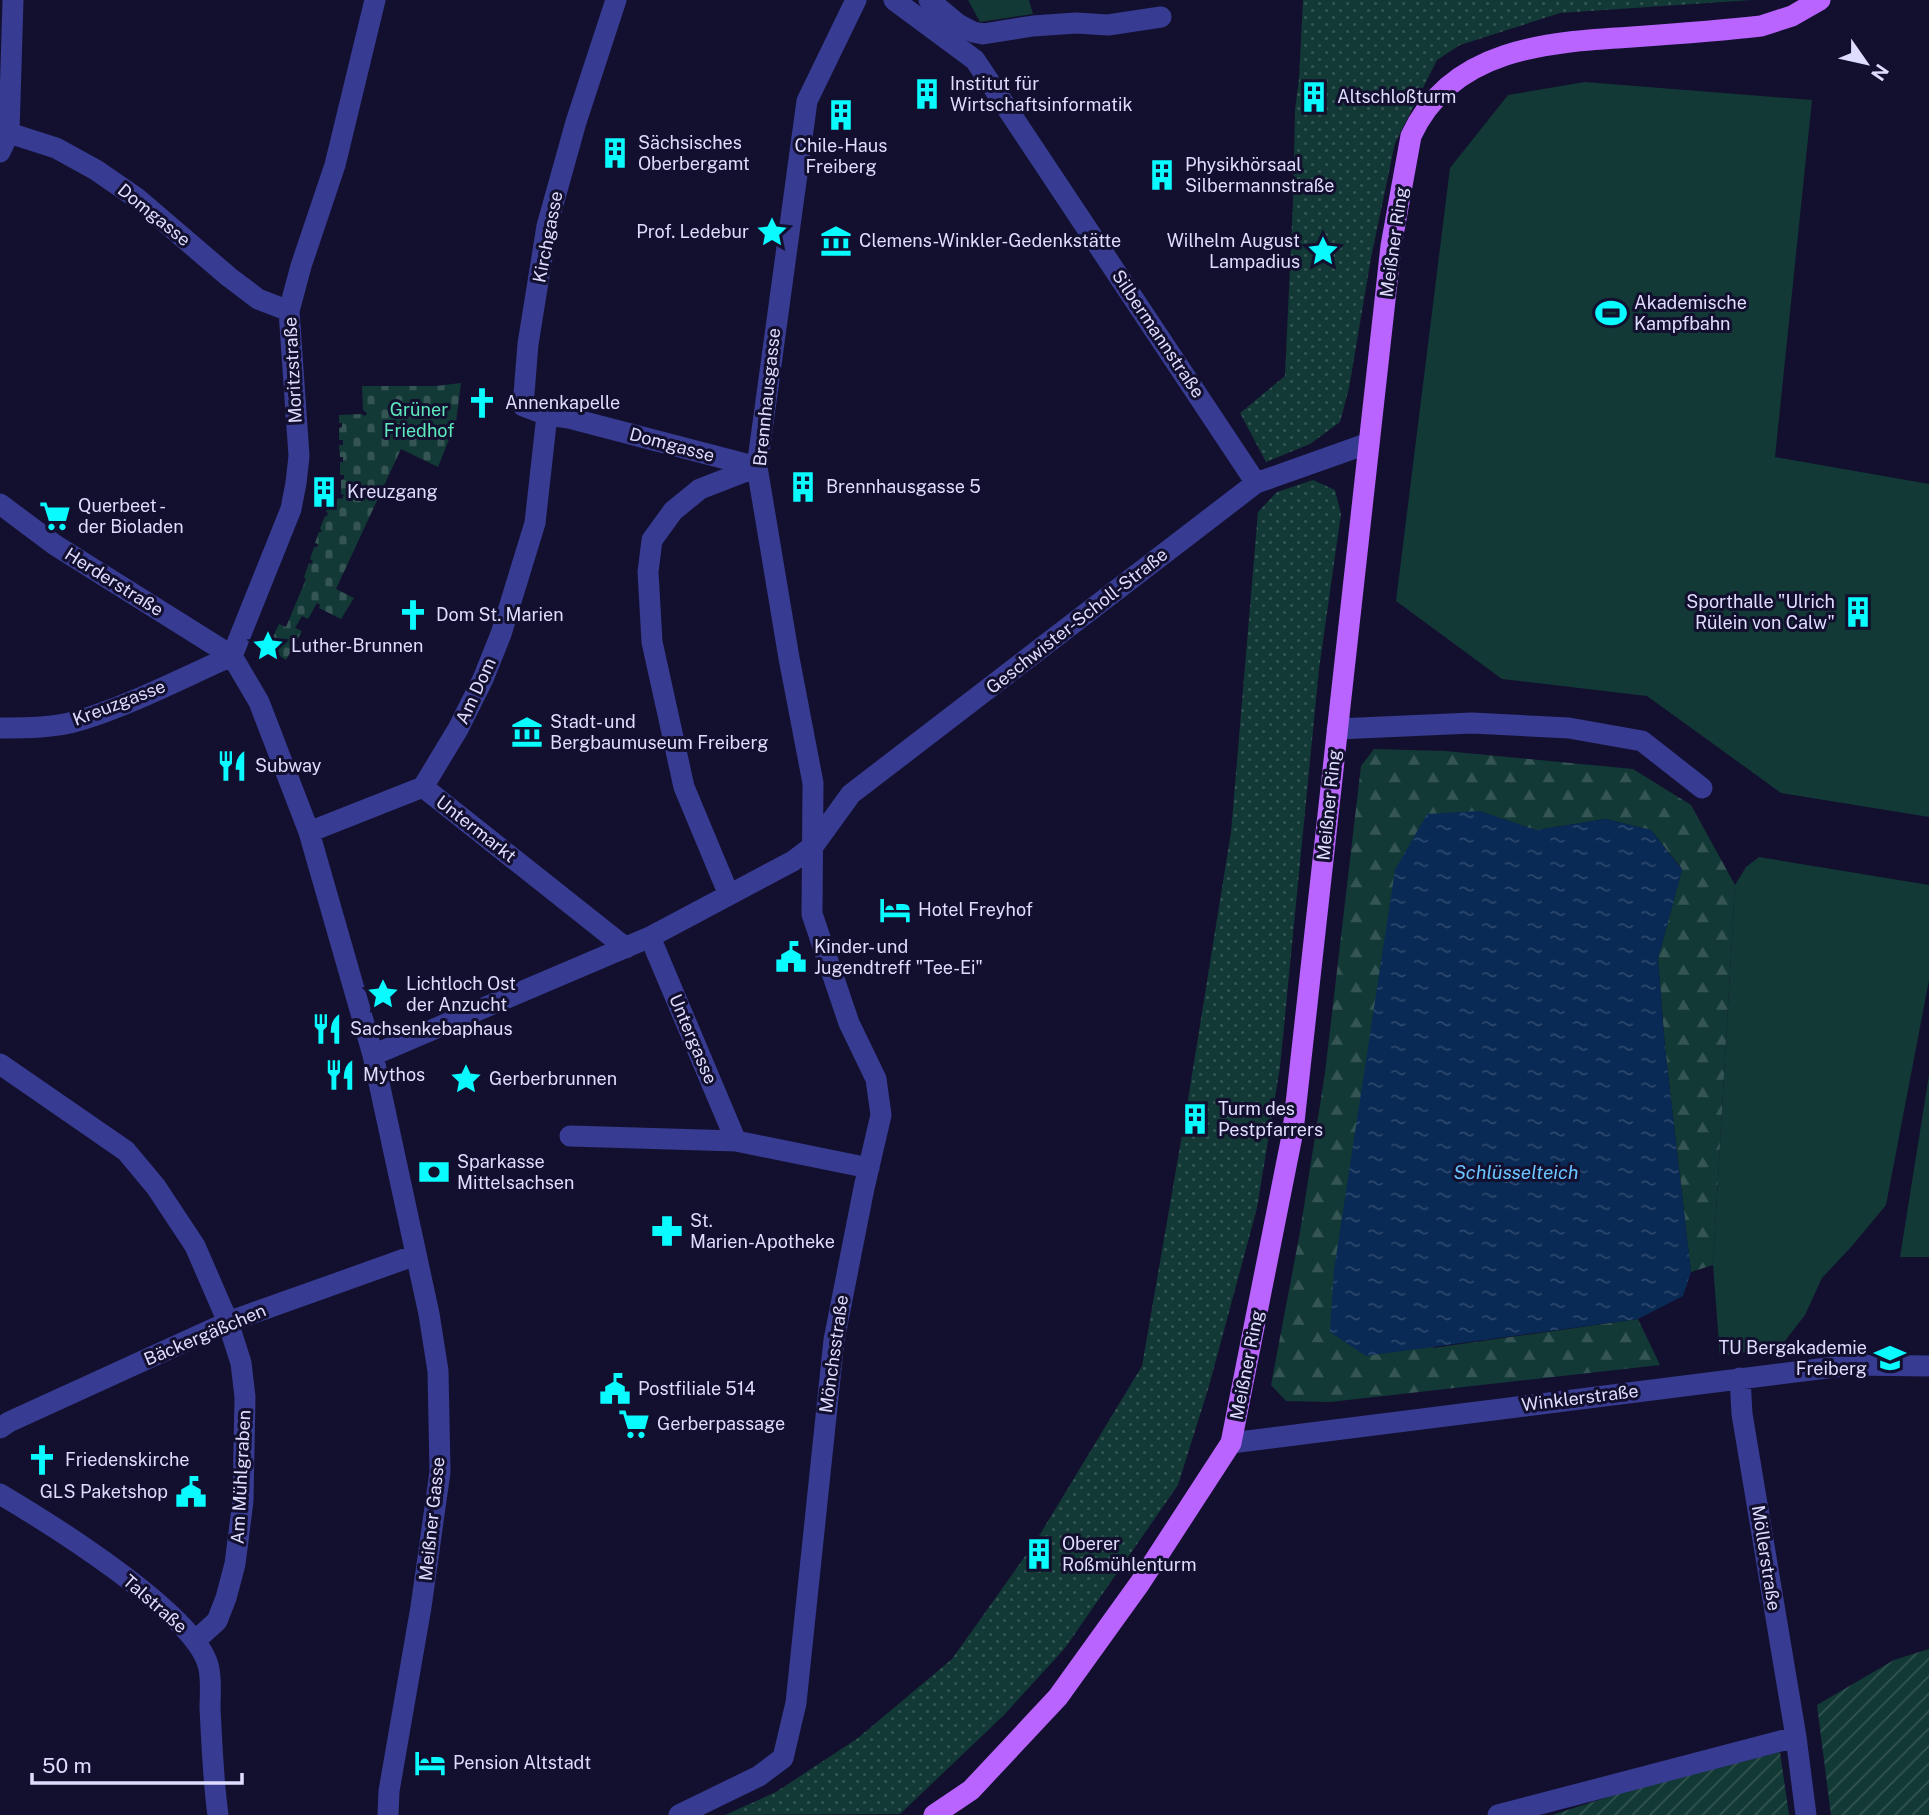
<svg xmlns="http://www.w3.org/2000/svg" width="1929" height="1815" viewBox="0 0 1929 1815" font-family="'Public Sans',sans-serif">
  <style>
    .grass { fill: #123935 }
    .forest { fill: url(#forest-firs) }
    .cemetery { fill: url(#cemetery-stones) }
    .park { fill: url(#park-dots) }
    .garden { fill: url(#garden-furrows) }
    .water { fill: url(#water-ripples) }
    .lines { fill: none; stroke-linecap: round; stroke-linejoin: round }
    .minor { stroke: #373b91; stroke-width: 21 }
    .major { stroke: #b964ff; stroke-width: 21 }
    .labels { text-anchor: middle; stroke-width: 6; stroke-linejoin: round; paint-order: stroke }
    .poi-label { font-size: 18px; fill: #dfddff; stroke: #13102f; text-anchor: start }
    .street-label { font-size: 18px; fill: #dfddff; stroke: #13102f }
    .park-label { font-size: 18px; fill: #5eeabc; stroke: #13102f }
    .water-label { font-size: 19px; font-style: italic; fill: #6bc6ff; stroke: #13102f }
  </style>
  <defs>
    <pattern id="forest-firs" width="22" height="20" patternUnits="userSpaceOnUse" patternTransform="scale(1.75)"><rect width="22" height="20" fill="#123935"/><path d="M5 1l3.5 6h-7zM16 11l3.5 6h-7z" fill="#345553"/></pattern>
    <pattern id="cemetery-stones" width="16" height="16" patternUnits="userSpaceOnUse" patternTransform="scale(1.75)"><rect width="16" height="16" fill="#123935"/><path d="M2 7V4a2 2 0 0 1 4 0v3zM10 15v-3a2 2 0 0 1 4 0v3z" fill="#345553"/></pattern>
    <pattern id="park-dots" width="8" height="8" patternUnits="userSpaceOnUse" patternTransform="scale(1.75)"><rect width="8" height="8" fill="#123935"/><path d="M2 2h.1M6 6h.1" fill="none" stroke="#345553" stroke-width="1.8" stroke-linecap="round"/></pattern>
    <pattern id="garden-furrows" width="10" height="10" patternUnits="userSpaceOnUse" patternTransform="scale(1.75)"><rect width="10" height="10" fill="#123935"/><path d="M-1 1l2-2M0 10L10 0M9 11l2-2" fill="none" stroke="#345553"/></pattern>
    <pattern id="water-ripples" width="26" height="14" patternUnits="userSpaceOnUse" patternTransform="scale(1.75)"><rect width="26" height="14" fill="#092a54"/><path d="M2 4q2-2 4 0t4 0M15 11q2-2 4 0t4 0" fill="none" stroke="#2c486e"/></pattern>
  </defs>
  <rect width="100%" height="100%" fill="#13102f"/>
  <path class="grass" d="M968 0H1029L1033 14 980 22Z
    M1585 82 1812 100 1775 457 1929 484V817L1781 793 1647 696 1502 679 1396 601 1450 168 1508 95Z
    M1759 857 1929 885V980L1886 1205 1852 1246 1822 1278 1805 1315 1781 1346 1720 1356 1713 1265 1735 885 1746 867Z
    M1929 1075V1257H1900Z"/>
  <path class="forest" d="M1374 749 1445 751 1633 769 1691 805 1735 885 1713 1265 1691 1272 1665 1047 1658 959 1682 869 1651 830 1606 819 1536 830 1479 811 1433 1348 1638 1319 1660 1365 1330 1402 1286 1401 1271 1385 1300 1232 1325 1073 1361 766Z"/>
  <path class="cemetery" d="M461 383 456 422 453 424 454 427 438 467 401 449 336 589 354 598 341 619 319 608 320 605 317 603 308 619 302 616 295 628 302 631 286 660 274 652 272 639 279 624 286 627 306 579 304 577 309 563 311 564 313 561 310 559 314 547H317L318 544 315 543 319 532H322L320 528 325 516H327L328 513 326 512 329 505 339 498 342 499 344 495 341 494V480L344 479V475H340V462H343V457H340L339 445H343V440H339V428L342 427V423H339V415L361 414 365 416 367 413 363 410 362 386H436Z"/>
  <path class="park" d="M1303 0H1752L1560 13 1460 45 1437 60 1395 143 1371 258 1349 388 1340 422 1310 444 1266 462 1240 413 1285 376 1293 202 1295 110 1299 79Z
    M1313 480 1335 490 1341 514 1319 669 1280 1067 1257 1208 1209 1386 1178 1485 1065 1648 1004 1715 900 1814 725 1815 776 1792 858 1738 952 1659 1036 1541 1142 1366 1187 1106 1231 832 1258 512 1277 492Z"/>
  <path class="garden" d="M1929 1649V1815H1831L1817 1705 1894 1660Z
    M1780 1752 1789 1815H1552L1636 1788Z"/>
  <path class="water" d="M1479 811 1536 830 1606 819 1651 830 1682 870 1658 959 1665 1048 1691 1272 1683 1296 1638 1319 1366 1356 1330 1332 1334 1270 1395 870 1427 814Z"/>
  <g class="lines">
    <path class="minor" d="M616 0 576 122 547 226 528 344 523 406 547 415 569 418 757 467
      M894 0 975 60 1256 483
      M929 0 958 24 973 32 983 34 1033 26 1076 23 1108 25 1161 17
      M9 133 56 148 96 170 138 199 229 277 258 299 289 311
      M0 152 9 133 13 0
      M0 504 55 545 232 656 259 702 309 832 373 1055 429 1314 438 1371 440 1472 421 1607 389 1791 388 1815
      M232 656 291 509 296 483 299 456 289 311 301 266 335 165 375 0
      M0 728C26 728 56 728 81 720 133 704 182 678 232 656
      M1337 729 1472 723 1569 728 1642 741 1702 788
      M423 787 458 729 483 679 501 634 535 523 547 415
      M423 787 626 948
      M309 832 423 787
      M729 895 684 787 652 642 648 572 652 540 673 511 700 489 757 467
      M650 937 736 1141
      M373 1055 650 937 793 861 814 845 851 794 1256 483 1369 443
      M0 1064 126 1151 156 1187 195 1246 228 1322 241 1363 245 1397 243 1501 235 1564 226 1598 217 1621 196 1640
      M570 1136 736 1141 869 1168
      M1740 1378 1742 1414 1796 1737 1806 1815
      M0 1428 9 1422 228 1322 416 1255
      M1231 1443 1851 1365 1929 1366
      M0 1494C49 1523 194 1613 208 1665 212 1678 210 1695 210 1708 212 1744 213 1779 218 1815
      M679 1815 759 1776 783 1758 796 1703 834 1340 864 1188 881 1115 876 1079 849 1023 812 914 813 783 789 658 757 467 807 101 856 0
      M1498 1815 1796 1737"/>
    <path class="major" d="M934 1815 971 1790 1058 1697 1140 1583 1231 1443 1293 1131 1391 246 1411 136C1451 48 1548 42 1632 37 1675 34 1718 31 1761 26L1792 16 1820 0"/>
  </g>
  <defs>
    <symbol id="building-bare" viewBox="-9 -9 18 18"><path d="M-4-6H4V6H1V3H-1V6H-4ZM-2.5-4.3h1.7v1.8h-1.7ZM.8-4.3h1.7v1.8H.8ZM-2.5-1h1.7V.8h-1.7ZM.8-1h1.7V.8H.8Z" fill="#09faff" stroke="#13102f" stroke-width="2.5" paint-order="stroke"/></symbol>
    <symbol id="sight-bare" viewBox="-9 -9 18 18"><path d="M0-6L1.8-2.2L6-1.7L2.9 1.2L3.7 5.4L0 3.3L-3.7 5.4L-2.9 1.2L-6-1.7L-1.8-2.2Z" fill="#09faff" stroke="#13102f" stroke-width="2.5" paint-order="stroke"/></symbol>
    <symbol id="museum-bare" viewBox="-9 -9 18 18"><path d="M0-6L6-3V-2H-6V-3ZM-5-1h2V3h-2ZM-1-1h2V3h-2ZM3-1h2V3H3ZM-6 4H6V6H-6Z" fill="#09faff" stroke="#13102f" stroke-width="2.5" paint-order="stroke"/></symbol>
    <symbol id="stadium-bare" viewBox="-9 -9 18 18"><path d="M0-5a6.5 5 0 1 0 0 10a6.5 5 0 1 0 0-10ZM-3.5-1.8h7v3.6h-7Z" fill="#09faff" stroke="#13102f" stroke-width="2.5" paint-order="stroke"/></symbol>
    <symbol id="church-bare" viewBox="-9 -9 18 18"><path d="M-1.2-6h2.4v3.5h3.3v2.4h-3.3V6h-2.4V-.1h-3.3v-2.4h3.3Z" fill="#09faff" stroke="#13102f" stroke-width="2.5" paint-order="stroke"/></symbol>
    <symbol id="supermarket-bare" viewBox="-9 -9 18 18"><path d="M-6-5.5h2.5l.6 2H6L4.5 2H-2.5L-4.4-4H-6ZM-1.5 3.2a1.3 1.3 0 1 0 .1 0ZM3 3.2a1.3 1.3 0 1 0 .1 0Z" fill="#09faff" stroke="#13102f" stroke-width="2.5" paint-order="stroke"/></symbol>
    <symbol id="restaurant-bare" viewBox="-9 -9 18 18"><path d="M-5-6h1v4h1v-4h1v4h1v-4h1v5L-1.5 .5V6h-2V.5L-5-1ZM5-6V6H3V1.5H1.5Q1.5-4 5-6Z" fill="#09faff" stroke="#13102f" stroke-width="2.5" paint-order="stroke"/></symbol>
    <symbol id="hotel-bare" viewBox="-9 -9 18 18"><path d="M-6-4.5h1.5V1H6V5H4.5V3h-9V5H-6ZM-4 0a1.8 1.8 0 1 1 3.6 0ZM.5 0V-2.5h3Q6-2.5 6 0Z" fill="#09faff" stroke="#13102f" stroke-width="2.5" paint-order="stroke"/></symbol>
    <symbol id="civic-bare" viewBox="-9 -9 18 18"><path d="M-.6-6.5H3V-4.5H.6V-3L4-1V1h2V6H-6V1h2V-1L-.6-3ZM-1.2 2.5V6h2.4V2.5Z" fill="#09faff" stroke="#13102f" stroke-width="2.5" paint-order="stroke"/></symbol>
    <symbol id="bank-bare" viewBox="-9 -9 18 18"><path d="M-6-4H6V4H-6ZM0-2.3a2.3 2.3 0 1 0 0 4.6a2.3 2.3 0 1 0 0-4.6Z" fill="#09faff" stroke="#13102f" stroke-width="2.5" paint-order="stroke"/></symbol>
    <symbol id="pharmacy-bare" viewBox="-9 -9 18 18"><path d="M-2-6h4v4h4v4h-4v4h-4v-4h-4v-4h4Z" fill="#09faff" stroke="#13102f" stroke-width="2.5" paint-order="stroke"/></symbol>
    <symbol id="university-bare" viewBox="-9 -9 18 18"><path d="M0-5L7-2L0 1L-7-2ZM-4 1L0 2.5L4 1V4Q0 6-4 4Z" fill="#09faff" stroke="#13102f" stroke-width="2.5" paint-order="stroke"/></symbol>
  </defs>
  <g fill-rule="evenodd">
    <use href="#building-bare" x="905" y="72" width="44" height="44"/>
    <use href="#building-bare" x="1292" y="75" width="44" height="44"/>
    <use href="#building-bare" x="819" y="93" width="44" height="44"/>
    <use href="#building-bare" x="593" y="131" width="44" height="44"/>
    <use href="#building-bare" x="1140" y="153" width="44" height="44"/>
    <use href="#sight-bare" x="750" y="210" width="44" height="44"/>
    <use href="#museum-bare" x="814" y="219" width="44" height="44"/>
    <use href="#sight-bare" x="1301" y="229" width="44" height="44"/>
    <use href="#stadium-bare" x="1589" y="291" width="44" height="44"/>
    <use href="#church-bare" x="460" y="381" width="44" height="44"/>
    <use href="#building-bare" x="781" y="465" width="44" height="44"/>
    <use href="#building-bare" x="302" y="470" width="44" height="44"/>
    <use href="#supermarket-bare" x="33" y="494" width="44" height="44"/>
    <use href="#building-bare" x="1836" y="590" width="44" height="44"/>
    <use href="#church-bare" x="391" y="593" width="44" height="44"/>
    <use href="#sight-bare" x="246" y="624" width="44" height="44"/>
    <use href="#museum-bare" x="505" y="710" width="44" height="44"/>
    <use href="#restaurant-bare" x="210" y="744" width="44" height="44"/>
    <use href="#hotel-bare" x="873" y="888" width="44" height="44"/>
    <use href="#civic-bare" x="769" y="935" width="44" height="44"/>
    <use href="#sight-bare" x="361" y="972" width="44" height="44"/>
    <use href="#restaurant-bare" x="305" y="1007" width="44" height="44"/>
    <use href="#restaurant-bare" x="318" y="1053" width="44" height="44"/>
    <use href="#sight-bare" x="444" y="1057" width="44" height="44"/>
    <use href="#building-bare" x="1173" y="1097" width="44" height="44"/>
    <use href="#bank-bare" x="412" y="1150" width="44" height="44"/>
    <use href="#pharmacy-bare" x="645" y="1209" width="44" height="44"/>
    <use href="#university-bare" x="1868" y="1336" width="44" height="44"/>
    <use href="#civic-bare" x="593" y="1367" width="44" height="44"/>
    <use href="#supermarket-bare" x="612" y="1402" width="44" height="44"/>
    <use href="#church-bare" x="20" y="1438" width="44" height="44"/>
    <use href="#civic-bare" x="169" y="1470" width="44" height="44"/>
    <use href="#building-bare" x="1017" y="1532" width="44" height="44"/>
    <use href="#hotel-bare" x="408" y="1741" width="44" height="44"/>
  </g>
  <g class="labels">
    <g class="poi-label">
      <text x="950" y="90">Institut für<tspan x="950" dy="21">Wirtschaftsinformatik</tspan></text>
      <text x="1337" y="103">Altschloßturm</text>
      <text x="638" y="149">Sächsisches<tspan x="638" dy="21">Oberbergamt</tspan></text>
      <text x="841" y="152" text-anchor="middle">Chile-Haus<tspan x="841" dy="21">Freiberg</tspan></text>
      <text x="1185" y="171">Physikhörsaal<tspan x="1185" dy="21">Silbermannstraße</tspan></text>
      <text x="749" y="238" text-anchor="end">Prof. Ledebur</text>
      <text x="859" y="247">Clemens-Winkler-Gedenkstätte</text>
      <text x="1300" y="247" text-anchor="end">Wilhelm August<tspan x="1300" dy="21">Lampadius</tspan></text>
      <text x="1634" y="309">Akademische<tspan x="1634" dy="21">Kampfbahn</tspan></text>
      <text x="505" y="409">Annenkapelle</text>
      <text x="826" y="493">Brennhausgasse 5</text>
      <text x="347" y="498">Kreuzgang</text>
      <text x="78" y="512">Querbeet -<tspan x="78" dy="21">der Bioladen</tspan></text>
      <text x="1835" y="608" text-anchor="end">Sporthalle "Ulrich<tspan x="1835" dy="21">Rülein von Calw"</tspan></text>
      <text x="436" y="621">Dom St. Marien</text>
      <text x="291" y="652">Luther-Brunnen</text>
      <text x="550" y="728">Stadt- und<tspan x="550" dy="21">Bergbaumuseum Freiberg</tspan></text>
      <text x="255" y="772">Subway</text>
      <text x="918" y="916">Hotel Freyhof</text>
      <text x="814" y="953">Kinder- und<tspan x="814" dy="21">Jugendtreff "Tee-Ei"</tspan></text>
      <text x="406" y="990">Lichtloch Ost<tspan x="406" dy="21">der Anzucht</tspan></text>
      <text x="350" y="1035">Sachsenkebaphaus</text>
      <text x="363" y="1081">Mythos</text>
      <text x="489" y="1085">Gerberbrunnen</text>
      <text x="1218" y="1115">Turm des<tspan x="1218" dy="21">Pestpfarrers</tspan></text>
      <text x="457" y="1168">Sparkasse<tspan x="457" dy="21">Mittelsachsen</tspan></text>
      <text x="690" y="1227">St.<tspan x="690" dy="21">Marien-Apotheke</tspan></text>
      <text x="1867" y="1354" text-anchor="end">TU Bergakademie<tspan x="1867" dy="21">Freiberg</tspan></text>
      <text x="638" y="1395">Postfiliale 514</text>
      <text x="657" y="1430">Gerberpassage</text>
      <text x="65" y="1466">Friedenskirche</text>
      <text x="168" y="1498" text-anchor="end">GLS Paketshop</text>
      <text x="1062" y="1550">Oberer<tspan x="1062" dy="21">Roßmühlenturm</tspan></text>
      <text x="453" y="1769">Pension Altstadt</text>
    </g>
    <g class="street-label">
      <text transform="translate(154 215) rotate(39)" y="6">Domgasse</text>
      <text transform="translate(548 237) rotate(-79)" y="6">Kirchgasse</text>
      <text transform="translate(1394 242) rotate(-82)" y="6">Meißner Ring</text>
      <text transform="translate(1158 334) rotate(56)" y="6">Silbermannstraße</text>
      <text transform="translate(293 370) rotate(-93)" y="6">Moritzstraße</text>
      <text transform="translate(767 397) rotate(-84)" y="6">Brennhausgasse</text>
      <text transform="translate(672 445) rotate(15)" y="6">Domgasse</text>
      <text transform="translate(114 582) rotate(32)" y="6">Herderstraße</text>
      <text transform="translate(1077 621) rotate(-38)" y="6">Geschwister-Scholl-Straße</text>
      <text transform="translate(476 691) rotate(-65)" y="6">Am Dom</text>
      <text transform="translate(119 703) rotate(-21)" y="6">Kreuzgasse</text>
      <text transform="translate(1329 805) rotate(-84)" y="6">Meißner Ring</text>
      <text transform="translate(476 829) rotate(38)" y="6">Untermarkt</text>
      <text transform="translate(693 1039) rotate(67)" y="6">Untergasse</text>
      <text transform="translate(205 1335) rotate(-23)" y="6">Bäckergäßchen</text>
      <text transform="translate(834 1354) rotate(-82)" y="6">Mönchsstraße</text>
      <text transform="translate(1247 1365) rotate(-79)" y="6">Meißner Ring</text>
      <text transform="translate(1580 1398) rotate(-7)" y="6">Winklerstraße</text>
      <text transform="translate(241 1477) rotate(-87)" y="6">Am Mühlgraben</text>
      <text transform="translate(432 1519) rotate(-84)" y="6">Meißner Gasse</text>
      <text transform="translate(1766 1558) rotate(81)" y="6">Möllerstraße</text>
      <text transform="translate(155 1604) rotate(41)" y="6">Talstraße</text>
    </g>
    <g class="park-label">
      <text x="419" y="416">Grüner<tspan x="419" dy="21">Friedhof</tspan></text>
    </g>
    <g class="water-label">
      <text x="1516" y="1179">Schlüsselteich</text>
    </g>
  </g>
  <g transform="translate(1866 63) rotate(124)" stroke="#13102f" stroke-width="5" paint-order="stroke">
  <path d="M0-5L12 26L0 18L-12 26Z" fill="#dfddff"/>
  <text y="-10" font-size="19" font-weight="bold" text-anchor="middle" fill="#dfddff">N</text>
  </g>
  <path d="M32 1773v10h210v-10" fill="none" stroke="#dfddff" stroke-width="3.5"/>
  <text x="42" y="1773" font-size="21" fill="#dfddff" stroke="#13102f" stroke-width="5" paint-order="stroke">50 m</text>
</svg>
